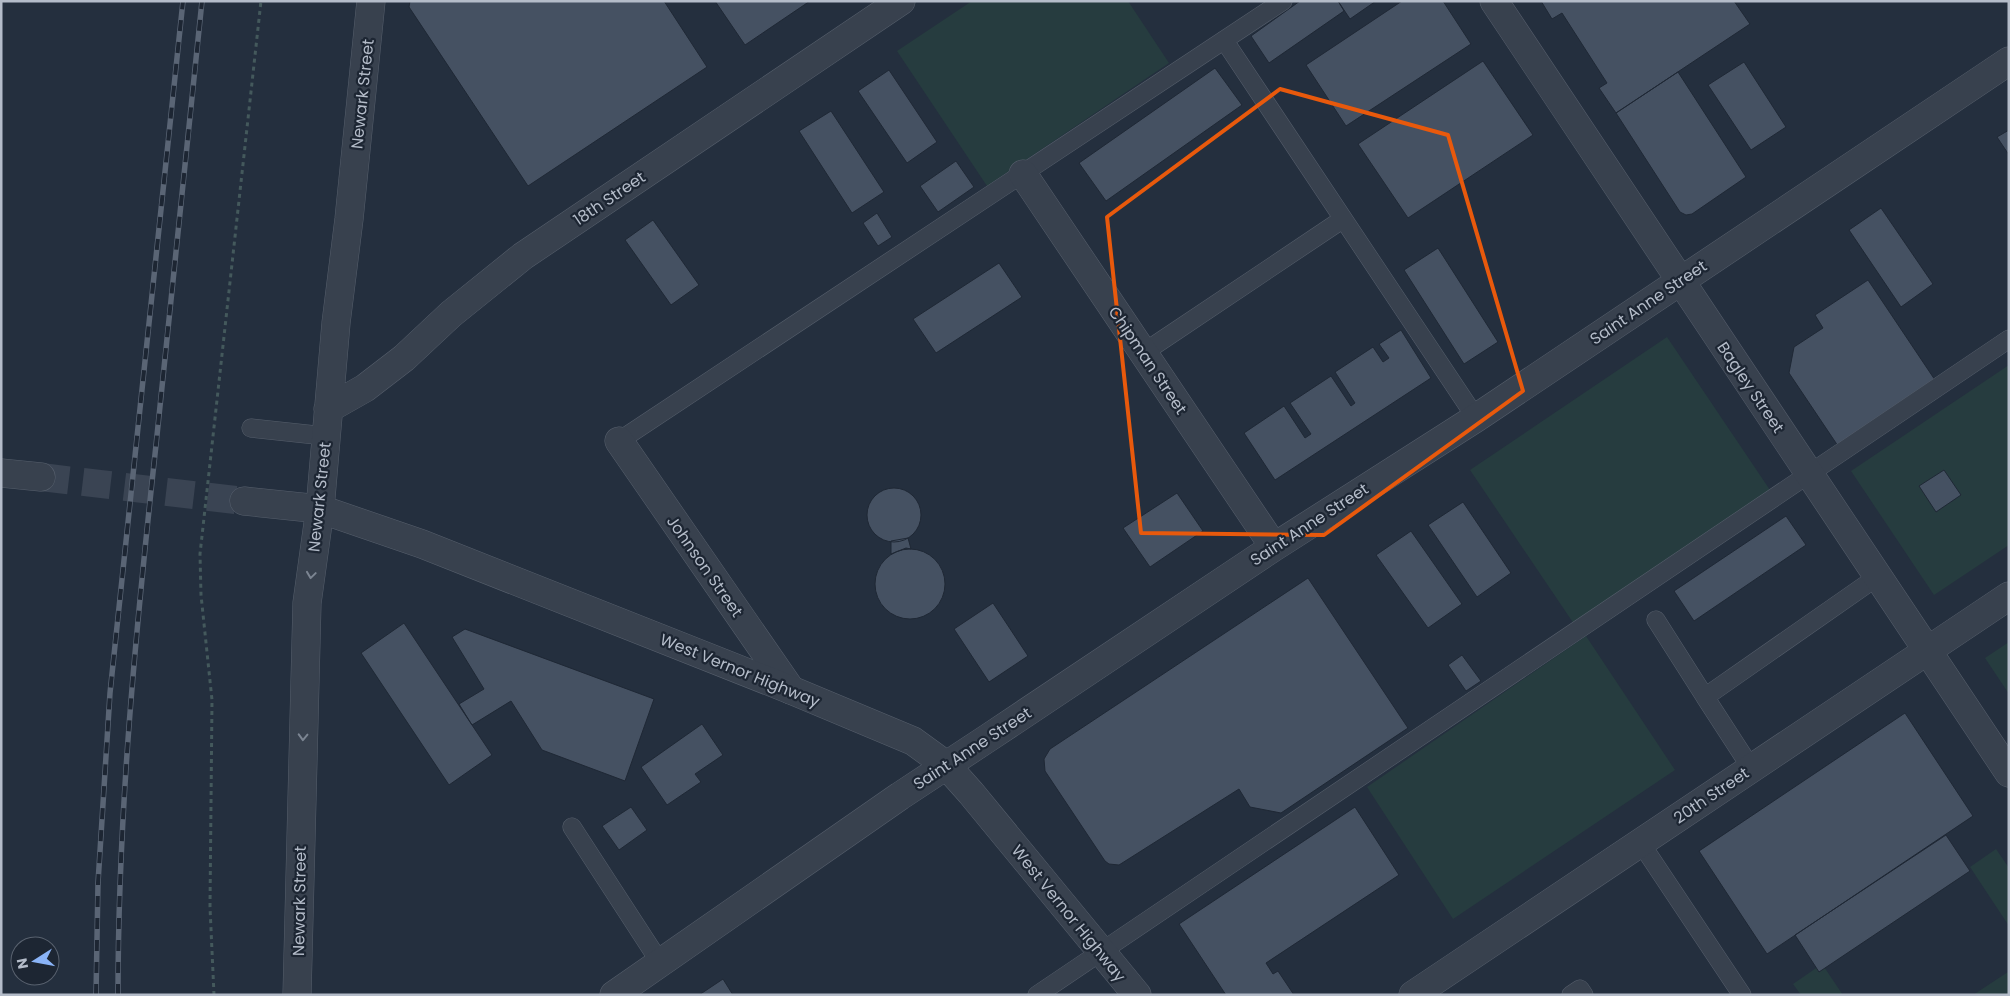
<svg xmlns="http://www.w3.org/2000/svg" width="2010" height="996" viewBox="0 0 2010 996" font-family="Poppins,sans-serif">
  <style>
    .green { fill: #263c3f }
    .building { fill: #455162; stroke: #1f2835 }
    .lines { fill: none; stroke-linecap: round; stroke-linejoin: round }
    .tertiary-tunnel { stroke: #3a4453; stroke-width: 28; stroke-dasharray: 28 14; stroke-linecap: butt }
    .service-casing { stroke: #565f6c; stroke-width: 19 }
    .minor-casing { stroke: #565f6c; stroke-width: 29 }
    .tertiary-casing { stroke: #565f6c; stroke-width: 29 }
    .path { stroke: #44595c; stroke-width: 3; stroke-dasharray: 4 4; stroke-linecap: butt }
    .service { stroke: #38414e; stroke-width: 18 }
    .minor { stroke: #38414e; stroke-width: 28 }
    .tertiary { stroke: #38414e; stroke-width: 28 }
    .rail-casing { stroke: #5a6575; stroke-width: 5.5 }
    .rail { stroke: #1d2633; stroke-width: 4; stroke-dasharray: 11; stroke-linecap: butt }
    .oneway { stroke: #7c8592 }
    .marked { fill: none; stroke: #e8590c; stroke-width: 4; stroke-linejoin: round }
    .labels { text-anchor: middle; stroke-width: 4.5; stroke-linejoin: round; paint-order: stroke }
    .street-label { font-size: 16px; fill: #b4bcc9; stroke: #1d2633 }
  </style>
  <rect width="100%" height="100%" fill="#242f3e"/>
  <path class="green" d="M972 1H1128L1169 63 987 186 897 51Z
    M1667 337 1770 490 1574 624 1470 470Z
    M2009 365V545L1934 595 1851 471Z
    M1586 636 1675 770 1453 919 1367 787Z
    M2009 642V694L1985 658Z
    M1996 849 2009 868V926L1970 867Z
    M1822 964 1843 995H1801L1793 984Z
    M2008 972 2009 995H1973Z"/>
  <path class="building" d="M410 1H664L707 67 528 186 409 7Z
    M715 1H810L745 45Z
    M1300 1H1338L1344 11 1269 63 1251 36Z
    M1338 1H1376L1350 19Z
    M1402 1H1443L1471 44 1346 126 1306 65Z
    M1541 1H1734L1750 24 1616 113 1599 88 1607 83 1562 13 1552 19Z
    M1483 61 1533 135 1408 218 1358 144Z
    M1744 62 1786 127 1751 150 1708 85Z
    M1215 68 1242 105 1106 201 1079 163Z
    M889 70 937 142 907 163 858 91Z
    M1678 72 1746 177 1692 214 1686 215 1680 212 1616 113Z
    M831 111 884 192 852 213 799 131Z
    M2009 130V155L1997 137Z
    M956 161 974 187 938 212 920 186Z
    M1881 208 1933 284 1901 307 1849 230Z
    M877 213 892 237 878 246 863 223Z
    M653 220 699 285 671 305 625 240Z
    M1438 248 1498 342 1464 364 1404 270Z
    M999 263 1022 297 936 353 913 319Z
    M1868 280 1935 380 1838 446 1789 373 1794 347 1823 328 1815 315Z
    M1401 330 1431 378 1275 480 1244 433 1284 406 1305 438 1311 434 1290 403 1331 376 1351 406 1355 403 1335 372 1373 347 1383 362 1389 358 1379 344Z
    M1944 470 1961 495 1936 512 1919 486Z
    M867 515a27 27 0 1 1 54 0a27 27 0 1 1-54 0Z
    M1177 493 1203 531 1150 567 1123 528Z
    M1463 502 1511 573 1477 597 1428 525Z
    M1786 516 1806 545 1694 621 1674 591Z
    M1411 531 1462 604 1428 628 1376 555Z
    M908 538 911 549 906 548 891 554V541Z
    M875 584a35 35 0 1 1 70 0a35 35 0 1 1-70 0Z
    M1308 578 1408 728 1281 813 1250 807 1239 789 1119 865 1109 864 1105 861 1045 771 1044 759 1050 749Z
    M993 603 1028 656 989 682 954 629Z
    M404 623 492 755 449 785 361 653Z
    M465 629 654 699 625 781 542 750 511 701 472 725 459 704 484 689 452 637Z
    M1462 655 1481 681 1466 691 1448 665Z
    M1905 713 1973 816 1767 954 1699 851Z
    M702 724 723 755 695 774 701 782 667 805 641 767Z
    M631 807 647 830 619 850 602 826Z
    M1355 807 1399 875 1266 963 1273 974 1278 971 1294 995H1226L1179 924Z
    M1946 835 1970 871 1819 972 1795 935Z
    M723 979 733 995H699Z"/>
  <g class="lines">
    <path class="tertiary-tunnel" d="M41 477 244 501"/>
    <defs>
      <path id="service" d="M1224 40 1476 418
        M1143 353 1343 219
        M251 428 325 436
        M619 441 1283 1
        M1656 620 1705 697
        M1751 768 1705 697 1877 577
        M572 827 661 964
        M1640 842 1742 995
        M1037 995 2009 339
        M1571 995 1580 989 1584 995"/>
      <path id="minor" d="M1494 1 2009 773
        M1023 174 1274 547
        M328 409 365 388 404 358 451 314 523 256 901 1
        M619 441 791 690
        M297 995 307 603 320 509 336 323 349 219 371 1
        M614 995 900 796 988 738 1274 547 1476 418 2009 61
        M1413 995 2009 596"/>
      <path id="tertiary" d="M1 473 41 477
        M244 501 320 509 422 544 791 690 913 741 946 765 971 793 1137 995"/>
    </defs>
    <use href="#service" class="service-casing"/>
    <use href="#minor" class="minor-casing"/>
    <use href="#tertiary" class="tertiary-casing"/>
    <path class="path" d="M214 995 210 907 212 700 201 595 200 554 261 1"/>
    <use href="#service" class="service"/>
    <use href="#minor" class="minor"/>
    <use href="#tertiary" class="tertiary"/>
    <defs>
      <path id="rail" d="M96 995 98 883 110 693 183 1
        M118 995C118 811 136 628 156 445 171 297 187 149 202 1"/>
    </defs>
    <use href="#rail" class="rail-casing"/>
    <use href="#rail" class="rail"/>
  </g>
  <defs><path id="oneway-chevron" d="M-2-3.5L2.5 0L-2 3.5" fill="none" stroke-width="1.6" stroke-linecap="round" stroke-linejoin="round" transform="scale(1.25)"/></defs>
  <g class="oneway">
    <use href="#oneway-chevron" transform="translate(311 575) rotate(98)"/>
    <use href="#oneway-chevron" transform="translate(303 737) rotate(92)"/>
  </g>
  <path class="marked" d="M1280 89 1448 135 1523 391 1324 535 1141 533 1107 217Z"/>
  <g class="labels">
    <g class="street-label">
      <text transform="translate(362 94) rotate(-84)" y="6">Newark Street</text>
      <text transform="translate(609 198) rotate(-34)" y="6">18th Street</text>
      <text transform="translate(1648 302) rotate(-34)" y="6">Saint Anne Street</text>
      <text transform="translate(1148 360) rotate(56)" y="6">Chipman Street</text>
      <text transform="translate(1751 387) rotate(56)" y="6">Bagley Street</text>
      <text transform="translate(319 497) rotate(-84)" y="6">Newark Street</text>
      <text transform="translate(1309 524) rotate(-33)" y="6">Saint Anne Street</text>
      <text transform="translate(705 566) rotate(55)" y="6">Johnson Street</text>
      <text transform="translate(740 670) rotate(22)" y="6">West Vernor Highway</text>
      <text transform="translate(972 748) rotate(-33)" y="6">Saint Anne Street</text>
      <text transform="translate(1711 795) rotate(-34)" y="6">20th Street</text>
      <text transform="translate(299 901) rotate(-89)" y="6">Newark Street</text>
      <text transform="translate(1069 913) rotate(51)" y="6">West Vernor Highway</text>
    </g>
  </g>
  <rect width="2010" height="996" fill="none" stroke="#b4bcc9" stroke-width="5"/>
  <g transform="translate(35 961) rotate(259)"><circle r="24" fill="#1d2633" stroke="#59626f"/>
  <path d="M0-4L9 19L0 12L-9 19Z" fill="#8ab4f8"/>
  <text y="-8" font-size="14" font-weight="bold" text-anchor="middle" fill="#b4bcc9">N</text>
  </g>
</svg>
